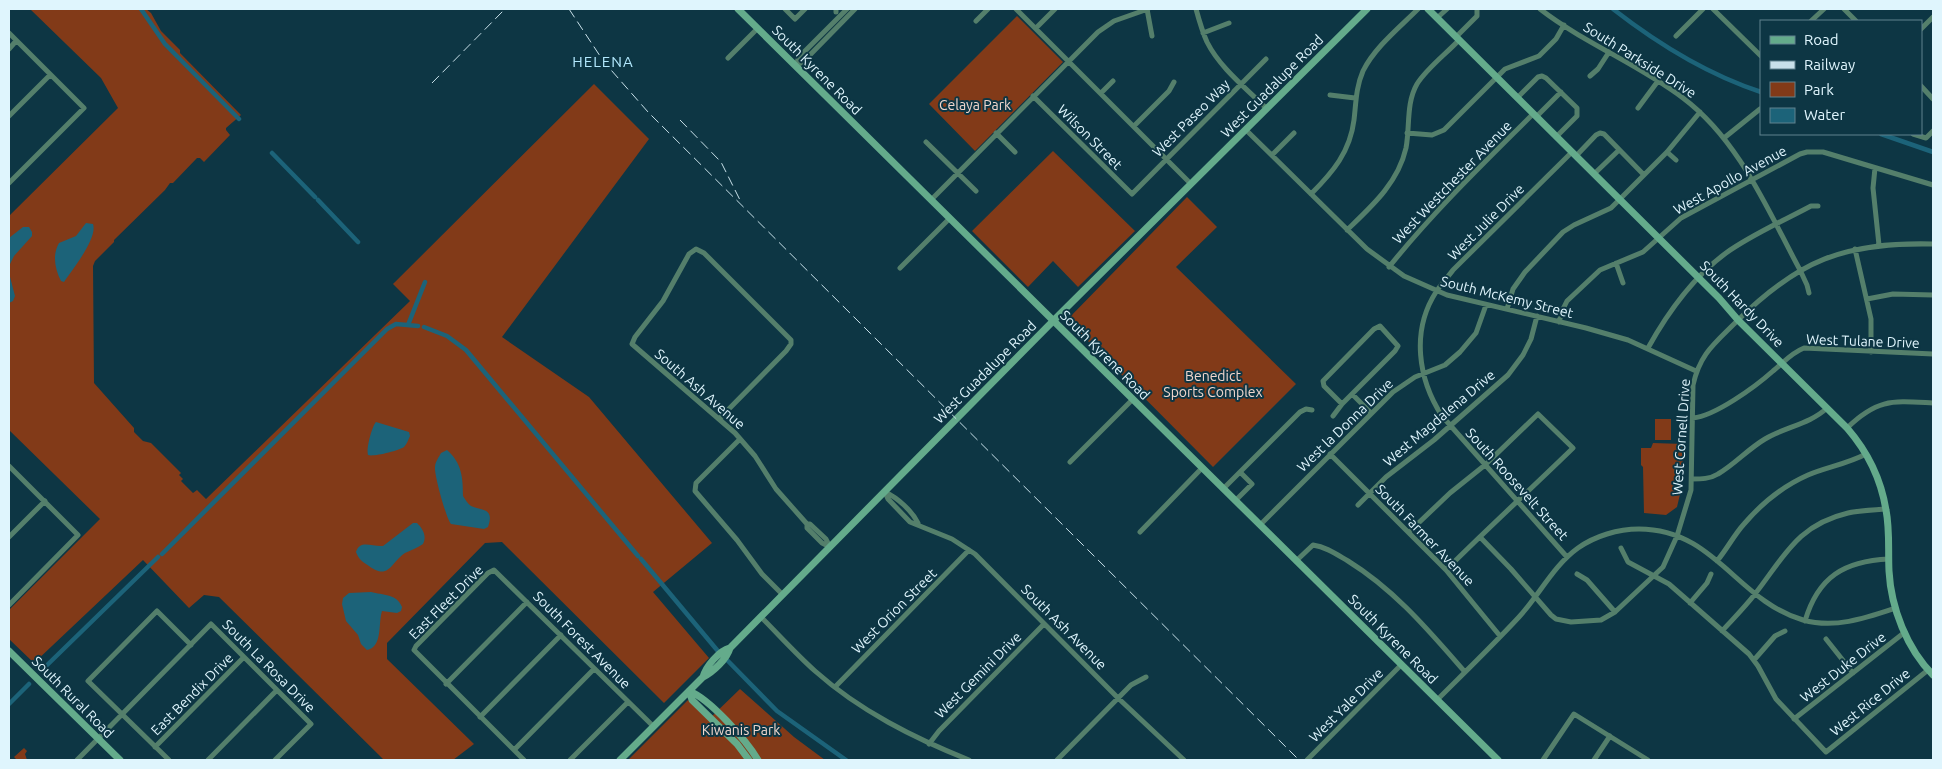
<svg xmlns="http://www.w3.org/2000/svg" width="1942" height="769" viewBox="0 0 1942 769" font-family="Ubuntu,sans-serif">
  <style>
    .green { fill: #823a18 }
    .water { fill: #1c6379 }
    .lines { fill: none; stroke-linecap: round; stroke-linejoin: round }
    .canal { stroke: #1c6379; stroke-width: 4.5 }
    .street { stroke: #547f6b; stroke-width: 5 }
    .secondary { stroke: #64ab8b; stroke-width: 7 }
    .rail { stroke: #c8e0e9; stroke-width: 1; stroke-dasharray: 10 5; stroke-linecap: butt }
    .labels { text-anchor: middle; stroke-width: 4; stroke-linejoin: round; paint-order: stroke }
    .street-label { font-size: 14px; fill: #dff5fd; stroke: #0d3644 }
    .park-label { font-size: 14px; fill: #f1d7cd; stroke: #0d3644 }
    .neighbourhood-label { font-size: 15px; letter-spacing: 1px; fill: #b3e9fe; stroke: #0d3644 }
  </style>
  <rect width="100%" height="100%" fill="#0d3644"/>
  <path class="green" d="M30 9H146L151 13 161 31 180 50V53L241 115 226 128V130L230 135 204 162 200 158H197L173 183H170L165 190 114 240V242L95 261 93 266 94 383 134 428V432L143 441 151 443 181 473 179 475 183 479 181 481 193 493 197 490 206 499 410 301 393 284 594 84 649 139 502 337 589 397 712 543 653 592 709 658 664 703 502 542 485 543 387 643V659L474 744 453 760H384L219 597 204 595 189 608 143 560 34 663 9 639V610L100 519 9 430V216L118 108 101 78Z
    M1017 16 1063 62 975 151 929 104Z
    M1053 151 1135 231 1078 287 1053 261 1028 287 972 231Z
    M1187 197 1217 227 1176 267 1296 384 1213 467 1067 320Z
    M1655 419H1671V440H1655Z
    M1653 443 1683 444 1682 486 1677 507 1666 515 1644 513 1643 467 1641 465V448H1651Z
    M740 689 794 737 825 760H628L688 700 709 719Z
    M24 748 27 751 25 754 27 760H17L14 757Z"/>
  <path class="water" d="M86 223 93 224C98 238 72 270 64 282L61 281C55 269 52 255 59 243L76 236Z
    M23 227H29L32 232V236L14 256 9 266V238Z
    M9 273 15 296 13 301 9 303Z
    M376 422 409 432 410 436C408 440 407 444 404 447 398 451 373 457 368 455 366 449 372 426 376 422Z
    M447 450C462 463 463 478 463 496 465 499 468 504 471 506 481 511 495 507 488 527L484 529 451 524C446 518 434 474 435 467 435 462 439 457 441 453Z
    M413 523H417C423 529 427 536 423 544 417 548 411 550 405 553 391 562 389 581 369 566 363 562 359 560 356 552 360 539 372 547 383 546Z
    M371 592C383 595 397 594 402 607L401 611 397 613 382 611C378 623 383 647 367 650L361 644 358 635 346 621 342 604 343 598 349 593Z"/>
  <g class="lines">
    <path class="canal" d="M141 9 165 44 239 119
      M1613 9C1658 44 1706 74 1761 92
      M1881 134 1933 152
      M272 153 315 197
      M318 200 358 242
      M408 325 425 282
      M424 327 447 336 466 350 638 556
      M162 554 387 329 396 324 418 326
      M641 559 717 650
      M728 661 777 711 846 760
      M42 670 158 557
      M9 704 29 684"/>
    <path class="street" d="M785 9 795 19 805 9
      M836 9V12
      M1016 9 1191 184
      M1147 9 1152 36
      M1196 9C1199 20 1202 31 1207 42 1220 68 1246 88 1267 109
      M1540 9C1584 43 1638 64 1683 98 1739 140 1767 209 1800 270L1807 285 1809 293
      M1713 9 1761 56
      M1844 9 1856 21
      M1437 18 1447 9
      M976 21 988 9
      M1811 21 1824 9
      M1036 28 1055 9
      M1921 29 1933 17
      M9 33 84 108 9 183
      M1203 33 1229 23
      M1676 36 1703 9
      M1456 37 1477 16V9
      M9 49 16 41
      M728 58 758 28
      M796 65 799 57 847 9
      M796 66 804 61 855 9
      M1590 76 1598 69 1609 52
      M1921 86 1933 99
      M1101 93 1113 81
      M1330 95 1355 98
      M1033 96 1132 194 1266 59
      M1517 98 1538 77 1542 76 1546 78 1577 108V116L1556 137
      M1638 108 1658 81
      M9 116 50 75
      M1536 117 1561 92
      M1134 126 1169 91 1174 82
      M1246 130 1367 249 1404 276 1447 295 1586 328 1628 340 1696 371
      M996 133 1015 152
      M1407 133 1432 135 1444 130 1505 69 1539 56 1556 39 1564 25
      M1913 134 1926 138 1933 131
      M1724 138 1760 109
      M926 142 976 191
      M1667 152 1676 160
      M1272 155 1294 133
      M1576 156 1596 135 1600 133 1604 134 1644 175
      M1875 168 1873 188 1879 245
      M1594 174 1619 150
      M1311 194C1333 172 1350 152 1354 120 1356 103 1356 87 1363 71 1375 47 1399 28 1418 9
      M931 200 1098 32 1114 21 1148 9
      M1347 230C1372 206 1398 183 1406 148 1410 127 1406 103 1417 84 1427 68 1446 54 1459 40
      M1855 249 1871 319V352
      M1616 263 1623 283
      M1389 267C1433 212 1484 163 1533 114
      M900 268 950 218
      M1867 299 1893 294 1933 295
      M1507 309 1513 289 1525 272 1563 232 1574 225 1611 208 1667 152 1700 112
      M1559 322 1563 309 1567 301 1600 270 1643 252 1681 218 1800 154 1807 152H1823L1933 185
      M1648 348C1668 312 1692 278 1726 253 1751 235 1783 221 1811 206H1818
      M1352 394 1371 413
      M1333 416 1342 404 1395 351 1398 346 1380 326 1374 329 1323 381 1324 386 1342 404
      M720 418 786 351 791 344V340L704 253 696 249 689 254 663 301 635 337 632 344 735 433 755 456 776 489 807 524V528L822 543 830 547
      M1693 418C1715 416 1755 387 1773 371 1783 363 1791 353 1804 348L1933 354
      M1847 428C1878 398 1893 401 1933 403
      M740 439 696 483 695 491 737 540 762 574 783 595
      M1330 454 1446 570 1500 636
      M1070 462 1133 399
      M9 466 78 535 9 605
      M1692 479C1701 479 1710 479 1718 474 1734 465 1748 449 1765 439 1785 427 1810 424 1827 408
      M1223 489 1300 412 1306 409 1312 410
      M885 492 888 499 910 522 952 539 975 554 1118 698 1184 760
      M885 492C898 498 912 511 918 523
      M1235 501 1252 484 1240 472
      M1358 505 1386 477 1434 440 1508 375 1523 355 1531 339 1537 316
      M807 524H810L826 539 830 547
      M1260 525 1393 392 1415 377 1445 365 1460 352 1476 333 1486 305
      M1140 532 1202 468
      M1409 532 1450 493 1485 465 1538 414 1573 448C1531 489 1488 528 1446 570
      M9 537 45 501
      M1480 537 1511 569 1551 615 1556 619 1571 622 1601 620 1615 612 1663 567 1677 536 1691 490 1693 385C1700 354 1714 344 1735 323 1798 260 1844 242 1933 244
      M1621 548 1628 562 1669 584 1749 654 1758 666 1776 699 1826 752 1928 670
      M1567 557 1442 416C1418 379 1411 331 1436 292 1441 284 1448 277 1453 270L1572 152
      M1296 561 1313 545C1326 547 1336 554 1348 561 1395 590 1429 631 1465 672
      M1717 561C1727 549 1734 535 1744 524 1762 503 1783 486 1808 475 1827 467 1847 464 1866 454
      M1577 574 1587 580 1615 612
      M1690 603 1707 583 1711 574
      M761 617C779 635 796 654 815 671 860 711 914 738 969 760
      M1805 621C1818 577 1844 561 1889 559
      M1722 631C1733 619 1745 607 1755 594 1784 557 1797 525 1848 513 1860 510 1874 510 1886 509
      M1826 639 1853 673
      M1754 660 1775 636 1785 631
      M446 684 527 602
      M835 687 969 550
      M1437 700C1464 673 1493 645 1519 617 1540 594 1553 566 1578 548 1595 536 1618 529 1639 529 1715 529 1737 601 1803 620 1835 629 1866 618 1896 608
      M480 717 561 635
      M1794 719 1905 632
      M929 744 939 731 1044 624
      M155 747 244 657
      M514 750 594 669
      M77 760 211 624 311 724 275 760
      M169 760 88 681 157 611 191 645
      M208 760 277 690
      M524 760 414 650 416 646 488 573 494 570 653 726
      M570 760 628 702
      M1057 760 1131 685 1146 677
      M1307 760 1401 665
      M1543 760 1574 714 1648 760
      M1594 760 1610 736"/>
    <path class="secondary" d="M738 9 1498 760
      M1428 9 1719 298 1738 320 1847 428C1867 451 1881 479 1886 510 1890 530 1888 551 1889 571 1891 608 1907 649 1933 675
      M9 651 120 760
      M703 677C706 666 719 651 730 648L1060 314 1367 9
      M689 691C710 699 746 740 758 760
      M689 691 692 700 737 744 749 760
      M620 760 703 677C713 672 727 659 730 648"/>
    <path class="rail" d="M569 9 604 62 648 112 1299 760
      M432 83 505 9
      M680 120 721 162 740 200"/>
  </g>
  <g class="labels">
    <g class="street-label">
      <text transform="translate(1640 60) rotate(32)" y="5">South Parkside Drive</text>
      <text transform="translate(817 70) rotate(45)" y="5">South Kyrene Road</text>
      <text transform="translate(1272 86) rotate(-45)" y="5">West Guadalupe Road</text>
      <text transform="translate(1191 118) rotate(-45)" y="5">West Paseo Way</text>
      <text transform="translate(1090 137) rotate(45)" y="5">Wilson Street</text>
      <text transform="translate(1730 180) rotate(-29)" y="5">West Apollo Avenue</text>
      <text transform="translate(1452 182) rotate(-46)" y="5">West Westchester Avenue</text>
      <text transform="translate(1486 222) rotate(-45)" y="5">West Julie Drive</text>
      <text transform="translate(1507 297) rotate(14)" y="5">South McKemy Street</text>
      <text transform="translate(1742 304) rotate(46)" y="5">South Hardy Drive</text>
      <text transform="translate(1863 341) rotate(2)" y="5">West Tulane Drive</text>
      <text transform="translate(1105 355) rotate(45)" y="5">South Kyrene Road</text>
      <text transform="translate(985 372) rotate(-45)" y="5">West Guadalupe Road</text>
      <text transform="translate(700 389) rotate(41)" y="5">South Ash Avenue</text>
      <text transform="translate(1439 418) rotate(-40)" y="5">West Magdalena Drive</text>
      <text transform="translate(1345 425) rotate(-44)" y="5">West la Donna Drive</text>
      <text transform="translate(1681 437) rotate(-86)" y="5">West Cornell Drive</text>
      <text transform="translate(1517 484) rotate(48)" y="5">South Roosevelt Street</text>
      <text transform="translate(1425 535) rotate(46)" y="5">South Farmer Avenue</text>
      <text transform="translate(446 602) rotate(-45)" y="5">East Fleet Drive</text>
      <text transform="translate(894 611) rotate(-45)" y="5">West Orion Street</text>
      <text transform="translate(1064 627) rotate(45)" y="5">South Ash Avenue</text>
      <text transform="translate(1393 639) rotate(45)" y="5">South Kyrene Road</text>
      <text transform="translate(582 640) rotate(45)" y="5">South Forest Avenue</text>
      <text transform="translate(269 666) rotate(45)" y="5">South La Rosa Drive</text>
      <text transform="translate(1843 667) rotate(-38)" y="5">West Duke Drive</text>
      <text transform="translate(978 675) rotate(-45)" y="5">West Gemini Drive</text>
      <text transform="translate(192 694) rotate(-45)" y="5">East Bendix Drive</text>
      <text transform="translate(73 697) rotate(45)" y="5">South Rural Road</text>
      <text transform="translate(1870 702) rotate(-39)" y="5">West Rice Drive</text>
      <text transform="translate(1346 705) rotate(-45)" y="5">West Yale Drive</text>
    </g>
    <g class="park-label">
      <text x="975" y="110">Celaya Park</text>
      <text x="1213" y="381">Benedict<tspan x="1213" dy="16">Sports Complex</tspan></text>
      <text x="741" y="735">Kiwanis Park</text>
    </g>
    <g class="neighbourhood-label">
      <text x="603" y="67">HELENA</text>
    </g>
  </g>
  <rect width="1942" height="769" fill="none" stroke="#dff5fd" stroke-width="20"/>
  <rect x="1760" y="20" width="162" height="115" fill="#0d3644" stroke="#61828e"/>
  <rect x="1770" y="36" width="25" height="8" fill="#64ab8b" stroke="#61828e"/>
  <text x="1804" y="45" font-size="15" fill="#dff5fd">Road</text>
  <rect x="1770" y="61" width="25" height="8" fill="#c8e0e9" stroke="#61828e"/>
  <text x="1804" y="70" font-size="15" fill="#dff5fd">Railway</text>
  <rect x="1770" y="82" width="25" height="15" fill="#823a18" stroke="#61828e"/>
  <text x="1804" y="95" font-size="15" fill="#dff5fd">Park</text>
  <rect x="1770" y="108" width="25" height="15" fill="#1c6379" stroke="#61828e"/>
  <text x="1804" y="120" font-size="15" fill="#dff5fd">Water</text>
</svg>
